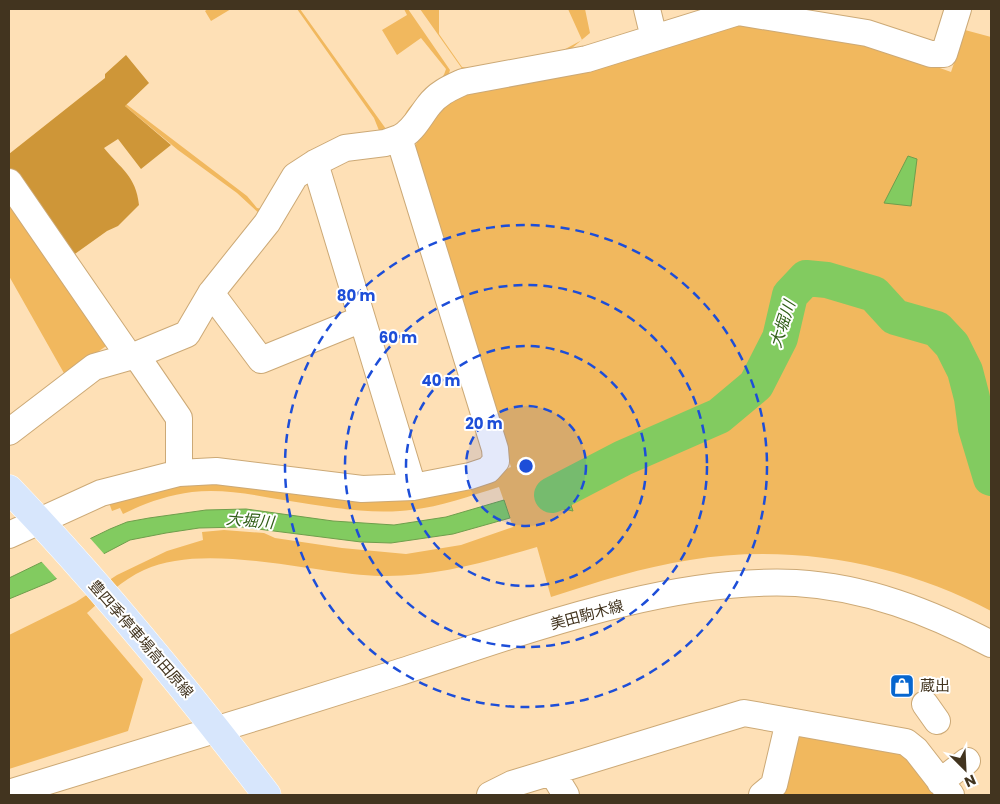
<svg xmlns="http://www.w3.org/2000/svg" width="1000" height="804" viewBox="0 0 1000 804" font-family="Poppins,'Noto Sans JP',sans-serif">
  <style>
    .green { fill: #f1b85e }
    .forest { fill: #ce9638 }
    .water { fill: #82cb60; stroke: #6f9e4c }
    .pier { fill: #fee0b6 }
    .lines { fill: none; stroke-linecap: round; stroke-linejoin: round }
    .river { stroke: #82cb60; stroke-width: 36 }
    .minor-casing { stroke: #cca976; stroke-width: 28 }
    .major-casing { stroke: #fff; stroke-width: 29 }
    .minor { stroke: #fff; stroke-width: 26 }
    .major { stroke: #d7e6fc; stroke-width: 28 }
    .ring { fill: none; stroke: #1d4ed8; stroke-width: 2.5; stroke-dasharray: 9 6 }
    .labels { text-anchor: middle; stroke-width: 4; stroke-linejoin: round; paint-order: stroke }
    .street-label { font-size: 15px; fill: #42341f; stroke: #fff }
    .poi-label { font-size: 15px; fill: #42341f; stroke: #fff; text-anchor: start }
    .water-label { font-size: 16px; font-style: italic; fill: #315f18; stroke: #fff }
    .centre { fill: #1d4ed8; stroke: #fff; stroke-width: 2.5 }
    .ring-label { font-size: 15px; text-anchor: middle; font-weight: bold; fill: #1d4ed8; stroke: #fff; stroke-width: 4; stroke-linejoin: round; paint-order: stroke }
  </style>
  <rect width="100%" height="100%" fill="#fee0b6"/>
  <path class="green" d="M208 9H231L211 21 205 11Z
    M297 9H300L386 129 380 133 374 118Z
    M404 9H408L450 70 448 76 402 126C404 97 440 93 446 69L421 38 397 55 382 30 407 15Z
    M420 9H439V34L462 67 470 68 556 54 582 40 568 9H585L590 33 572 48 556 56 463 70Z
    M733 22 862 40 951 72 965 30 991 37V611C901 563 791 543 690 560 643 567 597 582 551 597L537 547C485 562 435 577 381 576 313 574 206 541 144 570 122 580 105 597 87 613L143 679 128 731 9 769V635L76 602 117 575 167 551 203 540 202 532 224 530 264 533 275 538 342 548 406 554 461 545 513 527 499 487C467 497 434 509 400 511 357 514 313 504 271 498 245 493 218 489 192 492 168 495 145 503 123 514L120 508 112 511 108 500 172 484 493 475 511 467 413 153C420 129 438 110 459 97Z
    M126 104 247 196 257 208 262 209V216L237 193 178 150 125 106Z
    M9 198 109 344 65 375 9 276Z
    M796 735 898 749 939 795H779Z"/>
  <path class="forest" d="M126 55 149 83 125 106 171 145 141 169 118 139 104 148C121 169 136 176 139 205L118 226 107 231 72 256 9 167V154L105 78V74Z"/>
  <path class="water" d="M908 156 917 159 911 206 884 203Z
    M560 473 573 511 554 507 547 487Z
    M504 500 510 518 453 534 391 543 361 542 242 527 199 528 166 533 130 540 50 582 9 599V578L110 529 127 522 149 518 206 510 246 509 333 521 394 525 446 517Z"/>
  <path class="pier" d="M89 537 105 555 58 580 40 560Z"/>
  <g class="lines">
    <path class="river" d="M552 495 623 458 719 416 756 385 780 338 790 295 806 278 827 280 874 294 895 317 937 329 952 345 965 371 972 398 976 428 991 478"/>
    <defs>
      <path id="minor" d="M647 9 654 38
        M315 163 413 487
        M9 182 129 356
        M211 293 261 360 362 319
        M136 355 179 418V473
        M9 432 94 367 136 355 187 334 211 293 267 223 295 176 315 163 345 148 385 143 399 138
        M9 535 101 493 179 473 216 471 362 489 413 487 470 476 488 470 496 461 495 449 399 138C413 132 420 116 429 105 438 93 450 88 463 82L587 59 738 12 867 33 931 54H944L958 9
        M925 704 937 721
        M552 772 566 795
        M940 782 967 761
        M9 793C138 754 268 714 397 673 521 633 666 577 796 583 866 587 930 612 991 644
        M490 795 512 784 744 713 906 742 916 750 951 795
        M762 795 774 785 789 721"/>
      <path id="major" d="M9 489C101 585 186 689 267 795"/>
    </defs>
    <use href="#minor" class="minor-casing"/>
    <use href="#major" class="major-casing"/>
    <use href="#minor" class="minor"/>
    <use href="#major" class="major"/>
  </g>
  <circle cx="526" cy="466" r="60" fill="#1d4ed8" fill-opacity=".12"/>
  <g class="ring">
    <circle cx="526" cy="466" r="60"/>
    <circle cx="526" cy="466" r="120"/>
    <circle cx="526" cy="466" r="181"/>
    <circle cx="526" cy="466" r="241"/>
  </g>
  <defs>
    <symbol id="shop-square" viewBox="-11 -11 22 22"><rect x="-9" y="-9" width="18" height="18" rx="4" fill="#0766cf" stroke="#fff"/><path d="M-5-2.5h2.3a2.7 3.5 0 0 1 5.4 0H5L5.5 6h-11ZM-1.5-2.5h3a1.5 2.3 0 0 0-3 0Z" fill="#fff"/></symbol>
  </defs>
  <g fill-rule="evenodd">
    <use href="#shop-square" x="888" y="672" width="28" height="28"/>
  </g>
  <g class="labels">
    <g class="street-label">
      <text transform="translate(587 615) rotate(-15)" y="5">美田駒木線</text>
      <text transform="translate(141 639) rotate(49)" y="5">豊四季停車場高田原線</text>
    </g>
    <g class="poi-label">
      <text x="920" y="691">蔵出</text>
    </g>
    <g class="water-label">
      <text transform="translate(782 324) rotate(-72)" y="6">大堀川</text>
      <text transform="translate(250 520) rotate(5)" y="6">大堀川</text>
    </g>
  </g>
  <circle cx="526" cy="466" r="8" class="centre"/>
  <g class="ring-label">
    <text x="356" y="301">80 m</text>
    <text x="398" y="343">60 m</text>
    <text x="441" y="386">40 m</text>
    <text x="484" y="429">20 m</text>
  </g>
  <rect width="1000" height="804" fill="none" stroke="#42341f" stroke-width="20"/>
  <g transform="translate(965 769) rotate(156)" stroke="#ffffff" stroke-width="4" paint-order="stroke">
  <path d="M0-4L9 19L0 12L-9 19Z" fill="#42341f"/>
  <text y="-8" font-size="14" font-weight="bold" text-anchor="middle" fill="#42341f">N</text>
  </g>
</svg>
